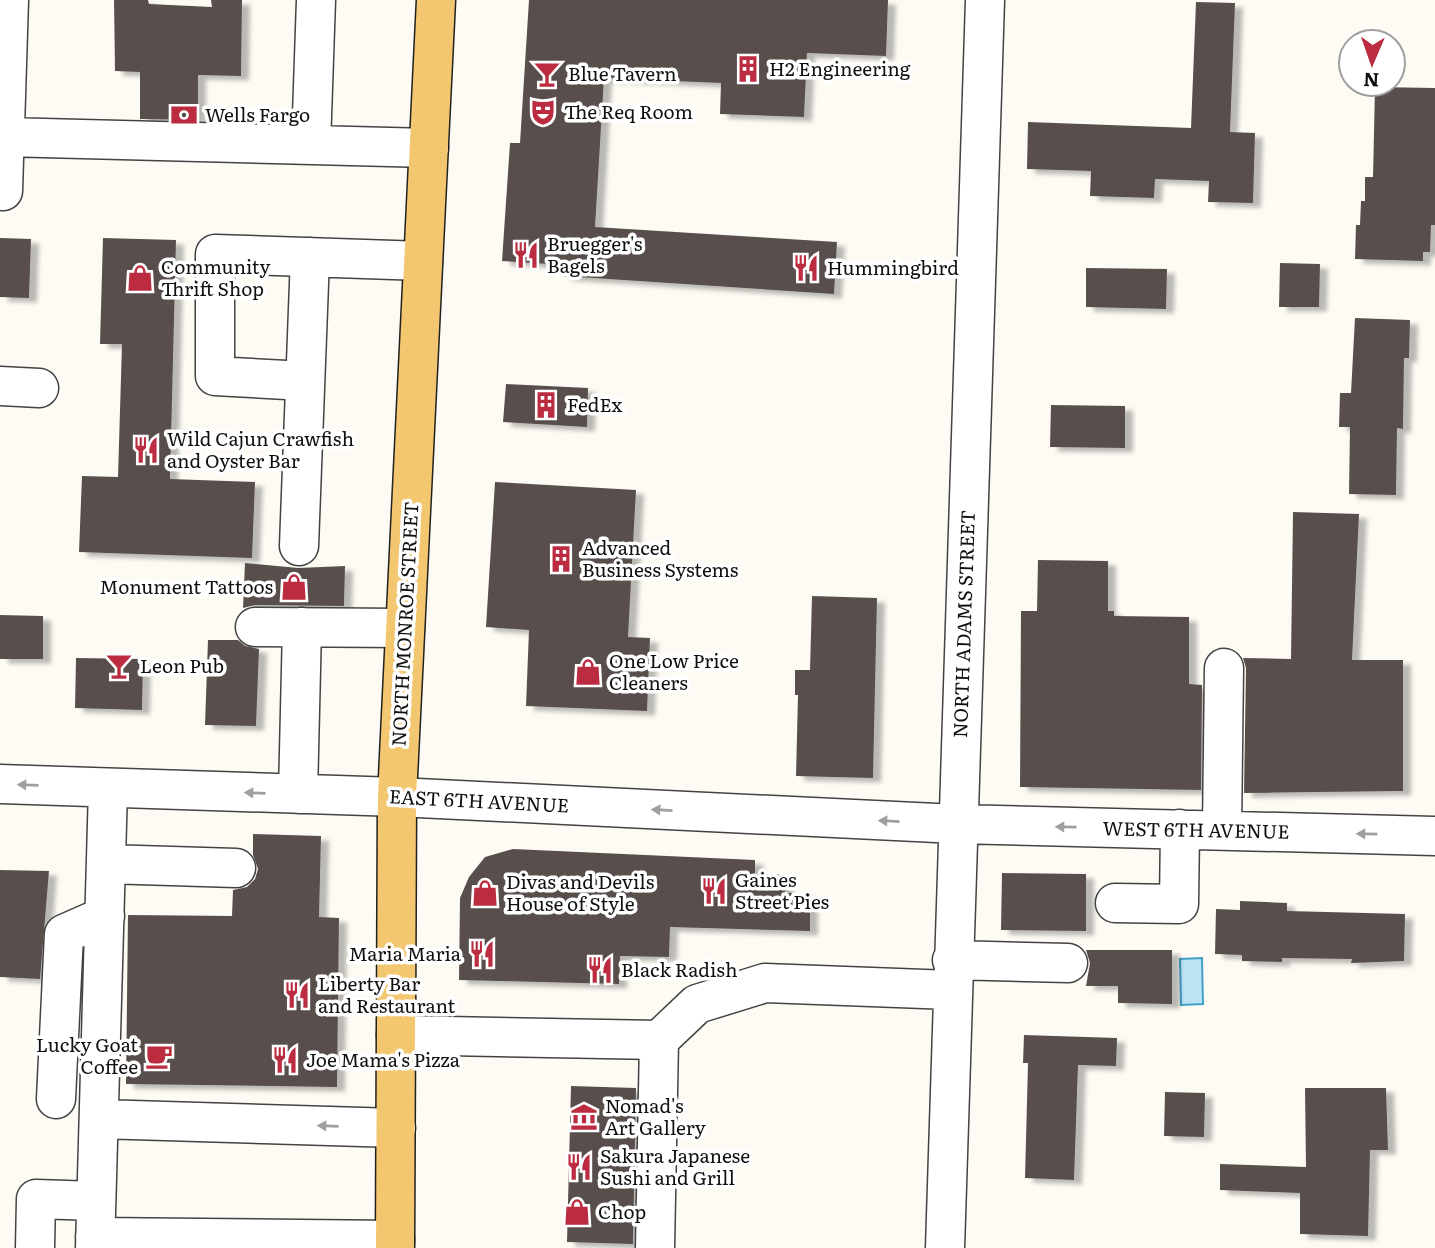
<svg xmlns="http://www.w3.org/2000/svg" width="1435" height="1248" viewBox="0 0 1435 1248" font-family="Literata,serif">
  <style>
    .water { fill: #bae3f4; stroke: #449fc8; stroke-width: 2 }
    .building { fill: #58504d; filter: url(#shadow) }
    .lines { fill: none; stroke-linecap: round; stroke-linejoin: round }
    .minor-casing { stroke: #434343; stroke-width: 41 }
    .major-casing { stroke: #212121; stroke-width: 41 }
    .minor { stroke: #fff; stroke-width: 38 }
    .major { stroke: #f3c76f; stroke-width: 38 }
    .oneway { fill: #9f9f9f }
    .labels { text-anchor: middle; stroke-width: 7; stroke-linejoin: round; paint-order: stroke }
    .poi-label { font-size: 19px; fill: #101010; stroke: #fff; text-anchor: start }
    .street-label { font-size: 19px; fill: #101010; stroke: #fff }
  </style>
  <defs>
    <filter id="shadow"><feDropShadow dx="8" dy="4.5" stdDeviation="2" flood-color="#0004"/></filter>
  </defs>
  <rect width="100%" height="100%" fill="#fefbf4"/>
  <path class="water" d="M1202 958 1203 1004 1181 1005 1180 959Z"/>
  <path class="building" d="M114 0H148L149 4 212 7 211 0H242L241 76 198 75V120L140 119V72L115 71Z
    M529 0H888L886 56 807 53 804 117 720 114 721 83 604 78 595 227 837 242 834 294 563 276 564 265 502 261 510 143H520Z
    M1196 2 1235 3 1230 132 1255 133 1253 203 1208 202 1209 181 1155 179 1154 198 1090 196 1091 171 1027 169 1028 122 1191 128Z
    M1375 87 1435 88V225H1431L1430 252H1423V261L1355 259 1356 225H1360L1361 201H1365V177H1373Z
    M0 238 31 239 29 298 0 297Z
    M103 238 176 240 170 479 255 482 252 558 79 552 82 476 118 477 122 344H100Z
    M1280 263 1320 264 1319 307H1279Z
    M1086 268 1167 269 1166 309 1086 307Z
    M1355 318 1410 320 1409 358H1404L1403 429 1397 428 1396 495 1349 494 1350 427H1339L1340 393H1351Z
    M506 384 588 388 587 427 503 422Z
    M1051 405 1125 406V448L1050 447Z
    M495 482 636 490 628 637 650 638 647 711 526 706 529 630 486 627Z
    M1293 512 1359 514 1352 660H1403V791L1244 793 1246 668 1243 658 1291 659Z
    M1038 560 1108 561V611H1114V616L1189 617V684L1202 685 1201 790 1020 787 1021 611H1037Z
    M245 563 298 568 345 566 344 606 255 605 243 608Z
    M812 596 877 598 873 778 796 776 798 695H795V670H810Z
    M0 615 43 616V659H0Z
    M208 640H238L245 646 259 649 256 726 205 725Z
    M76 658 143 659 142 710 75 708Z
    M253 834 321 836 319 917 339 918 337 1087 126 1084 128 915 232 916 233 890 247 887 255 879 258 869 253 855Z
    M513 849 755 860V874L786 875 785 893H810V931L670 927 669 957 620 956 619 984 459 980 460 898 469 877 485 857Z
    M0 870 49 871 40 979 0 977Z
    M1002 873 1086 874V931L1001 930Z
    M1240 901 1287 903V911L1405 914 1404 961 1351 963 1352 959 1282 958V962L1242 961V955L1215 954 1216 909 1240 910Z
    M1086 950H1172V1004L1118 1003V986H1086L1090 963Z
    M1024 1035 1117 1038 1116 1066 1078 1065 1074 1180 1025 1178 1028 1063H1023Z
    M571 1086 636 1088 633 1244 567 1242Z
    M1305 1088H1386L1388 1150H1370L1368 1236 1300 1234V1193L1220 1190V1164L1306 1167Z
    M1165 1092 1205 1093 1204 1137 1164 1136Z"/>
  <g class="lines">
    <defs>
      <path id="minor" d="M5 137 429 148
        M311 145 316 0
        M3 191 9 0
        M305 381 215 376V254L423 261
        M0 386 39 388
        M299 546 310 257
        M255 627 405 628
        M0 784 397 797 957 824 1435 836
        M298 794 302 627
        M1222 830 1224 668
        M106 864 236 868
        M1115 903 1179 904 1180 829
        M952 960 1068 963
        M396 1035 659 1040 655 1248
        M659 1040 697 1004 765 983 951 990
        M56 1099 64 934 105 916
        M99 1119 396 1128
        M95 1237 395 1240
        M35 1248 36 1199 96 1201
        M95 1248 108 788
        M945 1248 985 0"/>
      <path id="major" d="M395 1248 397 797 436 0"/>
    </defs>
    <use href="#minor" class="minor-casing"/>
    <use href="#major" class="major-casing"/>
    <use href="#minor" class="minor"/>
    <use href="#major" class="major"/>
  </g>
  <defs><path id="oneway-solid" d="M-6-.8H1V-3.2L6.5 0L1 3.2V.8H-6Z" transform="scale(1.75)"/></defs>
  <g class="oneway">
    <use href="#oneway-solid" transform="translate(28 785) rotate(-178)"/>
    <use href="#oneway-solid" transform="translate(255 793) rotate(-178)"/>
    <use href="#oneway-solid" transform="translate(662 810) rotate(-177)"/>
    <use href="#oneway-solid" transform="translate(889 821) rotate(-177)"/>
    <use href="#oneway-solid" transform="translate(1066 827) rotate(-179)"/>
    <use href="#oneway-solid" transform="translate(1367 834) rotate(-179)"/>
    <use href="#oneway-solid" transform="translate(328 1126) rotate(-178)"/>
  </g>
  <defs>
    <symbol id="building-bare" viewBox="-9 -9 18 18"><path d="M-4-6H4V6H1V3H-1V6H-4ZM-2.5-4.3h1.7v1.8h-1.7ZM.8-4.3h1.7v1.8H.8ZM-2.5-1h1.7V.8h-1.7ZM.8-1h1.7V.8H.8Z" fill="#bc2c40" stroke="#fff" stroke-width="2.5" paint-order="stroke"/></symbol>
    <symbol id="bar-bare" viewBox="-9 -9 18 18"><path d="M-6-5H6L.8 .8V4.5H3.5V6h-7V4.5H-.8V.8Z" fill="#bc2c40" stroke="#fff" stroke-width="2.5" paint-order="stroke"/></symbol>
    <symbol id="theatre-bare" viewBox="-9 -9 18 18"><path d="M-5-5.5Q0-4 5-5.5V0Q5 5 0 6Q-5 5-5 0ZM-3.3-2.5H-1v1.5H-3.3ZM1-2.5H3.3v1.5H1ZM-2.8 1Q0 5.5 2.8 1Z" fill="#bc2c40" stroke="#fff" stroke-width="2.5" paint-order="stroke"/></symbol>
    <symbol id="bank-bare" viewBox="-9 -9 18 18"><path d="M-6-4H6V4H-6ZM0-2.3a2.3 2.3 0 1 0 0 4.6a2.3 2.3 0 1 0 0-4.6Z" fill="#bc2c40" stroke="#fff" stroke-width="2.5" paint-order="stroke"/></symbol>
    <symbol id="restaurant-bare" viewBox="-9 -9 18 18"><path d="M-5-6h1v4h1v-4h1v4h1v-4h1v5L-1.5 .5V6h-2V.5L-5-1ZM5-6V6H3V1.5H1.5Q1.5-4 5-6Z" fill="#bc2c40" stroke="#fff" stroke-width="2.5" paint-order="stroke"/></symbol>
    <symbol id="shop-bare" viewBox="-9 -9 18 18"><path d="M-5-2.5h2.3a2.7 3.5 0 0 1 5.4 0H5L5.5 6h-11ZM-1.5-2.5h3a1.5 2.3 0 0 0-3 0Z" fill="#bc2c40" stroke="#fff" stroke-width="2.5" paint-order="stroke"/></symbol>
    <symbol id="cafe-bare" viewBox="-9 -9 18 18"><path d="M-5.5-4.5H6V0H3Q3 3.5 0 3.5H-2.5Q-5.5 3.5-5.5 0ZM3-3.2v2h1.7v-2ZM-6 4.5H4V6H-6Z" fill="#bc2c40" stroke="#fff" stroke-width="2.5" paint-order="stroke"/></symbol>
    <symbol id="museum-bare" viewBox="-9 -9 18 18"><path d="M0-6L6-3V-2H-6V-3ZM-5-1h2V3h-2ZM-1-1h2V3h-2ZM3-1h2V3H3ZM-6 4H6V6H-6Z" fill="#bc2c40" stroke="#fff" stroke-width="2.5" paint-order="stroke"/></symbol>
  </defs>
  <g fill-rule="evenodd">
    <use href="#building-bare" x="729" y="50" width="38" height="38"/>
    <use href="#bar-bare" x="528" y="55" width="38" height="38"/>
    <use href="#theatre-bare" x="524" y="93" width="38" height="38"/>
    <use href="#bank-bare" x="165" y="96" width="38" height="38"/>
    <use href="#restaurant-bare" x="507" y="236" width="38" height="38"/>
    <use href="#restaurant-bare" x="787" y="249" width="38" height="38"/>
    <use href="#shop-bare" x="121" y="259" width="38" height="38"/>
    <use href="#building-bare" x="527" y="386" width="38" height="38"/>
    <use href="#restaurant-bare" x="127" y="431" width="38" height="38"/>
    <use href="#building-bare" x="542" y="540" width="38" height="38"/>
    <use href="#shop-bare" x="275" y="568" width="38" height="38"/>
    <use href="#bar-bare" x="100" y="647" width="38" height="38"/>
    <use href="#shop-bare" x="569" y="653" width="38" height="38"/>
    <use href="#restaurant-bare" x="695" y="872" width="38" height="38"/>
    <use href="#shop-bare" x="466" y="874" width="38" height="38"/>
    <use href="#restaurant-bare" x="463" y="935" width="38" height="38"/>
    <use href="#restaurant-bare" x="581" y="951" width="38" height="38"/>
    <use href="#restaurant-bare" x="278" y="976" width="38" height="38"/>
    <use href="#cafe-bare" x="140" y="1037" width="38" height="38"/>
    <use href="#restaurant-bare" x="266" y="1041" width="38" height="38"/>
    <use href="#museum-bare" x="565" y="1098" width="38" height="38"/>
    <use href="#restaurant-bare" x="560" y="1148" width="38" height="38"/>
    <use href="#shop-bare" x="558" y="1193" width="38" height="38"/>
  </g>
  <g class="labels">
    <g class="poi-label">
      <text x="769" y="76">H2 Engineering</text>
      <text x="568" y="81">Blue Tavern</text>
      <text x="564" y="119">The Req Room</text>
      <text x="205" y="122">Wells Fargo</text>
      <text x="547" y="251">Bruegger's<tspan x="547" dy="22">Bagels</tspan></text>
      <text x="161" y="274">Community<tspan x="161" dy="22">Thrift Shop</tspan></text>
      <text x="827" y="275">Hummingbird</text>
      <text x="567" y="412">FedEx</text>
      <text x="167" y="446">Wild Cajun Crawfish<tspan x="167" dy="22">and Oyster Bar</tspan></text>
      <text x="582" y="555">Advanced<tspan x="582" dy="22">Business Systems</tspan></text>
      <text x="273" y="594" text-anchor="end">Monument Tattoos</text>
      <text x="609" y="668">One Low Price<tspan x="609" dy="22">Cleaners</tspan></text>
      <text x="140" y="673">Leon Pub</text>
      <text x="735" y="887">Gaines<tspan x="735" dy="22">Street Pies</tspan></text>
      <text x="506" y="889">Divas and Devils<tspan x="506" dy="22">House of Style</tspan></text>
      <text x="461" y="961" text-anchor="end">Maria Maria</text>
      <text x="621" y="977">Black Radish</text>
      <text x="318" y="991">Liberty Bar<tspan x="318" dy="22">and Restaurant</tspan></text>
      <text x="138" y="1052" text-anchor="end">Lucky Goat<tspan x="138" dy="22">Coffee</tspan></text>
      <text x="306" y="1067">Joe Mama's Pizza</text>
      <text x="605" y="1113">Nomad's<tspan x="605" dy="22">Art Gallery</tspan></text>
      <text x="600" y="1163">Sakura Japanese<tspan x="600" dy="22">Sushi and Grill</tspan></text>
      <text x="598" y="1219">Chop</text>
    </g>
    <g class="street-label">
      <text transform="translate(405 624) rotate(-87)" y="7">NORTH MONROE STREET</text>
      <text transform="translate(964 624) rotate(-88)" y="7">NORTH ADAMS STREET</text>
      <text transform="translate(479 801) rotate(3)" y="7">EAST 6TH AVENUE</text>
      <text transform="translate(1196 830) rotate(1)" y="7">WEST 6TH AVENUE</text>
    </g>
  </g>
  <g transform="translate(1372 63) rotate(182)"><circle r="33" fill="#ffffff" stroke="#9f9f9f" stroke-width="2"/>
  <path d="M0-5L12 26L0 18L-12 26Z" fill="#bc2c40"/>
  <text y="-10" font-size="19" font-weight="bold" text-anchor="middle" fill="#101010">N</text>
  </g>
</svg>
